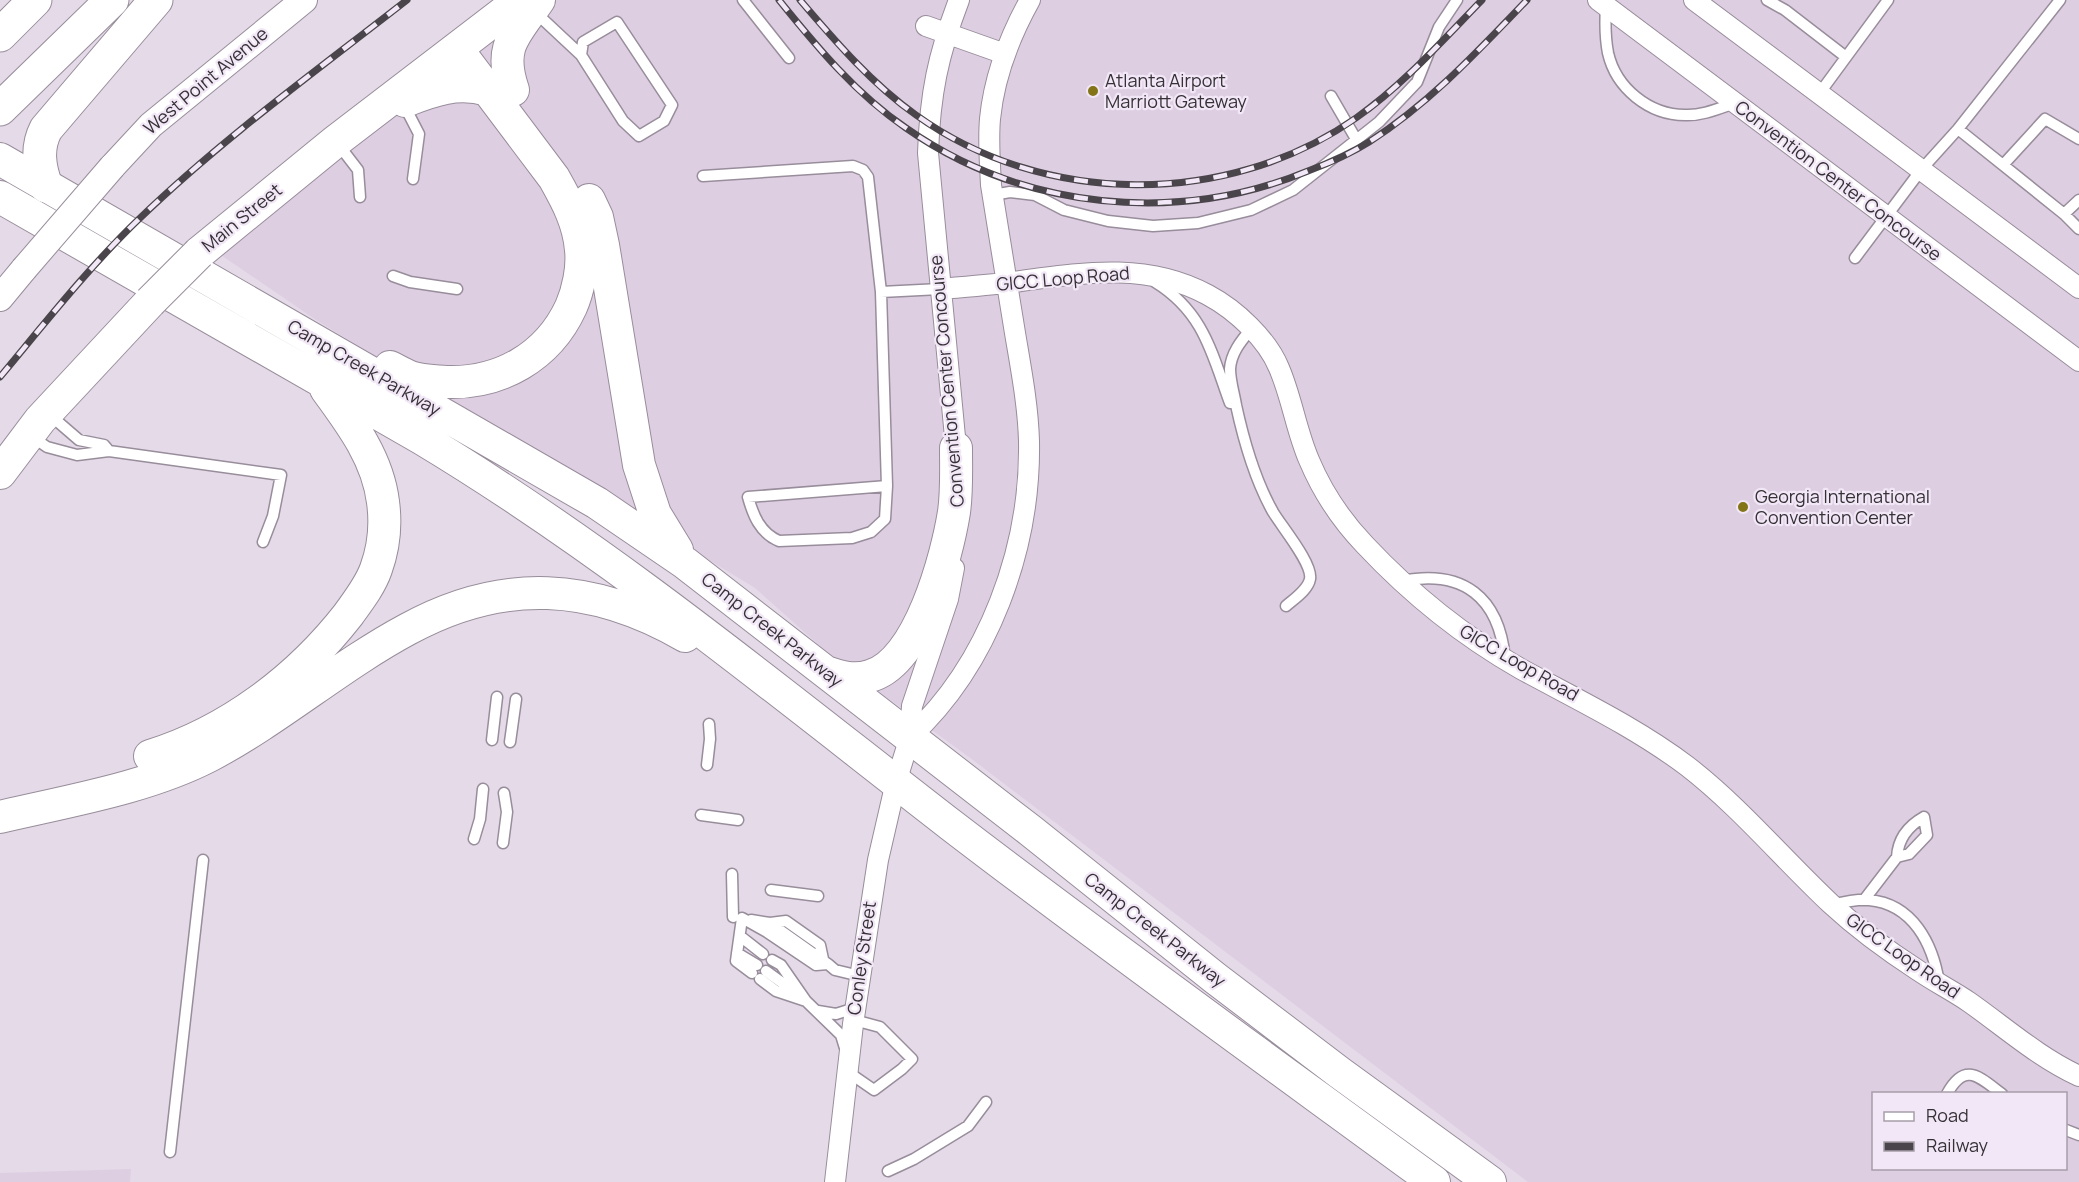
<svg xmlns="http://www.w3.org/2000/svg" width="2079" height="1182" viewBox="0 0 2079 1182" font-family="Manrope,sans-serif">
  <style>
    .built { fill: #decee2; fill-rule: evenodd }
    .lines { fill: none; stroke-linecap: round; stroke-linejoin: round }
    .service-casing { stroke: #988d9b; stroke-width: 13 }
    .minor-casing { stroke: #988d9b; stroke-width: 22 }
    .tertiary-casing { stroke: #988d9b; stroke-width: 28 }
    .primary-casing { stroke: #988d9b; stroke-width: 34 }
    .motorway-casing { stroke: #988d9b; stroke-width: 35 }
    .service { stroke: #fff; stroke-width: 10 }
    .minor { stroke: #fff; stroke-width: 20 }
    .tertiary { stroke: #fff; stroke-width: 26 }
    .primary { stroke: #fff; stroke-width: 32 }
    .motorway { stroke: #fff; stroke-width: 33 }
    .rail-casing { stroke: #4a454b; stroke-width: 7 }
    .rail { stroke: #f2e7f6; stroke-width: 4.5; stroke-dasharray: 14; stroke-linecap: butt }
    .tertiary-bridge-casing { stroke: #988d9b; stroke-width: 28; stroke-linecap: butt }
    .primary-bridge-casing { stroke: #988d9b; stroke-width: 34; stroke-linecap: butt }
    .tertiary-bridge { stroke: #fff; stroke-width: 26 }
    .primary-bridge { stroke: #fff; stroke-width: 32 }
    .poi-dot { fill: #827417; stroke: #f2e7f6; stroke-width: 2 }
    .labels { text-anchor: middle; stroke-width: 4.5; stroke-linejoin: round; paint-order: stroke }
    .street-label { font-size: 18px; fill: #353136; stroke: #f2e7f6 }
    .poi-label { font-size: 18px; fill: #353136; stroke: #f2e7f6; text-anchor: start }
  </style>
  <rect width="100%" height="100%" fill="#e5dae8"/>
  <path class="built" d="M545 0H2079V1182H1528L973 760 838 662 755 588 316 320 218 253ZM1874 1094H2066V1168H1874Z
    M131 1169 130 1182H0V1173Z"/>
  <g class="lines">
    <defs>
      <path id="service" d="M743 0 789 58
        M1767 0 1785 10 1846 57
        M1606 6C1605 22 1605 37 1608 53 1616 88 1649 115 1685 115 1702 116 1720 108 1735 103
        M535 12 581 55
        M617 22 672 105 664 121 639 136 623 121 581 55 583 42Z
        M1819 94 1888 0
        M1331 96 1356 139
        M403 103 419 134 413 179
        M1958 129 2064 214 2079 229
        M338 144 358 170 360 197
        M2003 165 2045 119 2079 139
        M703 176 853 166 863 170 868 177 881 292
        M993 195 1010 192 1035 195 1064 210 1108 221 1153 226 1198 223 1251 210 1293 190 1379 122 1417 82 1439 27 1457 0
        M2064 214 2079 200
        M1855 258 1921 170 1958 129 2060 0
        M393 276 410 282 457 289
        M1155 282C1204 312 1212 354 1230 403
        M1251 329C1241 341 1231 353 1230 369 1230 381 1234 393 1236 405 1244 442 1255 480 1273 512 1282 527 1313 564 1310 579 1308 590 1294 599 1286 606
        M50 415 79 440 104 445 109 451
        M31 436 47 447 77 455 109 451 281 475 273 516 263 542
        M887 486 748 497C753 515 760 533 779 541L852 538 871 532 885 519 887 486 881 292 940 289
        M1402 581C1463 569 1499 597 1505 659
        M492 740 497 697
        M510 742 516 699
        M707 765 710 739 709 724
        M701 815 738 820
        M474 839 480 819 483 789
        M503 843 507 812 504 793
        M732 874 733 917
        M771 890 818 896
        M1864 900 1897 857 1909 854 1927 835 1924 817C1908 826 1898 839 1897 857
        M1832 905C1844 902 1857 899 1869 900 1913 904 1933 944 1939 983
        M742 918 767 932 816 965 828 964 835 970 860 976
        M742 918 736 961 752 973
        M751 920 770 923 828 964
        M770 923 786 921 820 945 823 959
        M740 936 763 954
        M737 953 757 965
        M772 960 781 965 806 1001
        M766 971 799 995
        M760 979 776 991 806 1001 841 1035 845 1048
        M818 1011 836 1014 855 1008
        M848 1072 874 1090 902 1069 912 1059 880 1027 854 1020
        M1947 1094C1965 1061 1979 1077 2002 1094
        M2066 1130 2079 1135
        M170 1152 203 860
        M888 1171 914 1159 968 1126 986 1102"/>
      <path id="minor" d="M1598 0 2079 361
        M1694 0 2079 288
        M926 26 1005 54
        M940 289C964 287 989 285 1013 282 1080 273 1146 261 1208 295 1236 310 1267 339 1279 368 1292 398 1296 430 1309 460 1322 491 1342 521 1365 545 1411 594 1463 636 1521 669 1578 700 1635 727 1687 766 1740 807 1782 858 1831 904 1858 929 1888 951 1919 971 1935 982 1953 991 1969 1002 2006 1028 2038 1057 2079 1076
        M957 458 928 153C930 94 938 55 959 0
        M910 737C989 664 1031 548 1029 441 1028 405 1021 369 1015 333 1007 284 999 234 991 185 990 163 988 141 990 119 994 78 1010 36 1030 0
        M835 1182 853 1024 878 860 896 782 910 737 912 706 948 599 954 568"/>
      <path id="tertiary" d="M112 167 151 125 304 0
        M0 298 24 269"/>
      <path id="primary" d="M513 90C498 46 515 35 539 0
        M405 101C433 90 458 81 488 90
        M0 159 597 503 685 563 1031 831 1215 978 1340 1073 1490 1182
        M0 197 421 438C609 551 778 691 951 825 1110 947 1273 1064 1434 1182
        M589 200 597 217 603 245 639 465 655 514 677 550
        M199 253 336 141 520 0
        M390 367C396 370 403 374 410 377 421 381 435 381 446 382 500 384 548 357 571 307 578 291 583 268 581 250 579 223 567 201 554 178L457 49
        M0 473 40 420 150 302
        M826 672C840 677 854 681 870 676 919 663 947 556 954 512 957 491 956 469 956 448
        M150 756C228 732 298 679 348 615 358 601 370 586 376 569 384 547 386 524 383 502 378 459 351 423 326 389
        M0 817C68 801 147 788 209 756 279 719 339 666 408 629 503 577 593 583 685 636"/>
      <path id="motorway" d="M0 35 35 0
        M0 109 112 0
        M46 186C39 167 36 148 46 129L156 0"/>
    </defs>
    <use href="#service" class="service-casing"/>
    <use href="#minor" class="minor-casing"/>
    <use href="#tertiary" class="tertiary-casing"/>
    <use href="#primary" class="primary-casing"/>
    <use href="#motorway" class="motorway-casing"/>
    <use href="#service" class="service"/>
    <use href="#minor" class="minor"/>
    <use href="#tertiary" class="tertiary"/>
    <use href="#primary" class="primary"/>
    <use href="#motorway" class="motorway"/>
    <defs>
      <path id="rail" d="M779 0C817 47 856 94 906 128 1023 210 1177 225 1308 171 1329 163 1350 154 1369 142 1430 103 1478 51 1527 0
        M800 0C835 41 872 84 916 115 1044 207 1227 208 1356 118 1403 85 1442 41 1482 0
        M0 377C45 323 88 268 139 219 222 139 316 71 407 0"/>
    </defs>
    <use href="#rail" class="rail-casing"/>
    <use href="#rail" class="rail"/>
    <defs>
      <path id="tertiary-bridge" d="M24 269 112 167"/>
      <path id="primary-bridge" d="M150 302 199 253"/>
    </defs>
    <use href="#tertiary-bridge" class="tertiary-bridge-casing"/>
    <use href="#primary-bridge" class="primary-bridge-casing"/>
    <use href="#tertiary-bridge" class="tertiary-bridge"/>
    <use href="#primary-bridge" class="primary-bridge"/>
  </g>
  <g class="poi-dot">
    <circle cx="1093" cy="91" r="6"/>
    <circle cx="1743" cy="507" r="6"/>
  </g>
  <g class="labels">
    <g class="street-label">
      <text transform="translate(206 81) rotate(-40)" y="6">West Point Avenue</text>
      <text transform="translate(1838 181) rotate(37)" y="6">Convention Center Concourse</text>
      <text transform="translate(242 218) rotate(-39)" y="6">Main Street</text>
      <text transform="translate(1063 279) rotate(-5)" y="6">GICC Loop Road</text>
      <text transform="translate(364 368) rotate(30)" y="6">Camp Creek Parkway</text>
      <text transform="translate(947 381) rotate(-95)" y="6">Convention Center Concourse</text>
      <text transform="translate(772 630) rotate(38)" y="6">Camp Creek Parkway</text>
      <text transform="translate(1519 663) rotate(30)" y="6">GICC Loop Road</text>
      <text transform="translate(1155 930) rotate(38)" y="6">Camp Creek Parkway</text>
      <text transform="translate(1903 956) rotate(35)" y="6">GICC Loop Road</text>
      <text transform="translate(862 958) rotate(-82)" y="6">Conley Street</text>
    </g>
    <g class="poi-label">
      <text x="1105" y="87">Atlanta Airport<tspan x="1105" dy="21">Marriott Gateway</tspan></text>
      <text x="1755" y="503">Georgia International<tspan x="1755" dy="21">Convention Center</tspan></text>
    </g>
  </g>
  <rect x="1872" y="1092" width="195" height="78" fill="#f2e7f6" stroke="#a69ea9" stroke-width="1.5"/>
  <rect x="1884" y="1112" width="30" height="9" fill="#ffffff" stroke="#a69ea9" stroke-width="1.5"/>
  <text x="1926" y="1122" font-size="18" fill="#353136">Road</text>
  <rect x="1884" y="1142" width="30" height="9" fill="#4a454b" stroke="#a69ea9" stroke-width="1.5"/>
  <text x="1926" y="1152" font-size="18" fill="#353136">Railway</text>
</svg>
